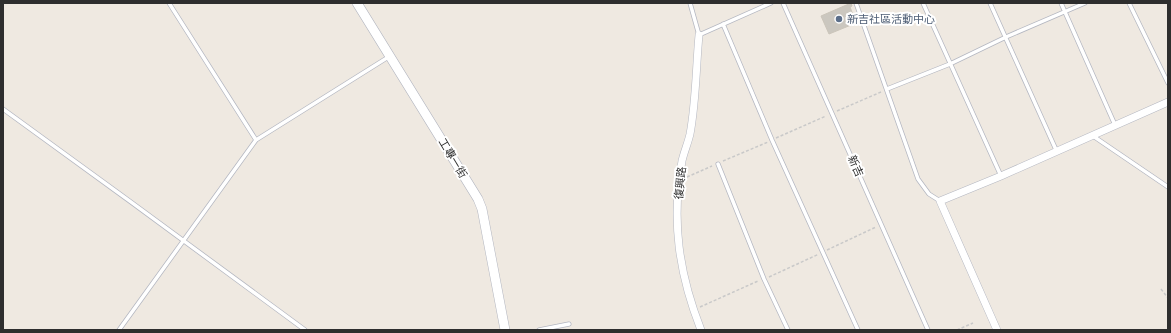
<svg xmlns="http://www.w3.org/2000/svg" width="1171" height="333" viewBox="0 0 1171 333" font-family="'Source Sans 3','Noto Sans TC',sans-serif">
  <style>
    .building { fill: #cbc7bf; stroke: #cbc5ba }
    .lines { fill: none; stroke-linecap: round; stroke-linejoin: round }
    .service-casing { stroke: #b4b7c1; stroke-width: 5 }
    .minor-casing { stroke: #b4b7c1; stroke-width: 8 }
    .tertiary-casing { stroke: #b4b7c1; stroke-width: 10 }
    .path { stroke: #c9c9c9; stroke-width: 1.5; stroke-dasharray: 3 2; stroke-linecap: butt }
    .service { stroke: #fff; stroke-width: 3.5 }
    .minor { stroke: #fff; stroke-width: 7 }
    .tertiary { stroke: #fff; stroke-width: 9 }
    .service-dot { fill: #5c6f8a; stroke: #fff; stroke-width: 1.5 }
    .labels { text-anchor: middle; stroke-width: 4; stroke-linejoin: round; paint-order: stroke }
    .service-label { font-size: 11px; fill: #4e5e75; stroke: #fff; text-anchor: start }
    .street-label { font-size: 11px; fill: #2e2e2e; stroke: #fff }
  </style>
  <rect width="100%" height="100%" fill="#efe9e1"/>
  <path class="building" d="M851 3 852 6 850 7 856 23 829 34 821 16Z"/>
  <g class="lines">
    <defs>
      <path id="service" d="M169 3 256 140
        M690 3 699 35 771 3
        M783 3 928 330
        M856 3 918 179 929 194 940 201
        M923 3 1001 176
        M990 3 1057 152
        M1061 3 1115 125
        M1129 3 1168 83
        M723 24 772 140 858 330
        M887 89 950 64 1006 37 1085 3
        M3 109C104 182 205 256 305 330
        M1093 136 1168 187
        M718 164 764 279 788 330
        M119 330 256 140 390 56
        M539 330 569 324"/>
      <path id="minor" d="M699 35C696 67 696 102 690 134 688 143 684 152 682 161 671 221 679 274 701 330
        M997 330 940 201 1001 176 1168 102"/>
      <path id="tertiary" d="M357 3 478 199 482 209 505 330"/>
    </defs>
    <use href="#service" class="service-casing"/>
    <use href="#minor" class="minor-casing"/>
    <use href="#tertiary" class="tertiary-casing"/>
    <path class="path" d="M837 111 881 92
      M776 138 826 116
      M723 161 768 142
      M687 177 712 166
      M827 250 876 227
      M769 277 819 254
      M1161 289 1168 298
      M700 307 758 281
      M957 330 973 323"/>
    <use href="#service" class="service"/>
    <use href="#minor" class="minor"/>
    <use href="#tertiary" class="tertiary"/>
  </g>
  <circle class="service-dot" cx="839" cy="19" r="4"/>
  <g class="labels">
    <g class="service-label">
      <text x="847" y="23">新吉社區活動中心</text>
    </g>
    <g class="street-label">
      <text transform="translate(453 158) rotate(59)" y="4">工專一街</text>
      <text transform="translate(856 166) rotate(66)" y="4">新吉</text>
      <text transform="translate(680 183) rotate(-84)" y="4">復興路</text>
    </g>
  </g>
  <rect width="1171" height="333" fill="none" stroke="#2e2e2e" stroke-width="8"/>
</svg>
